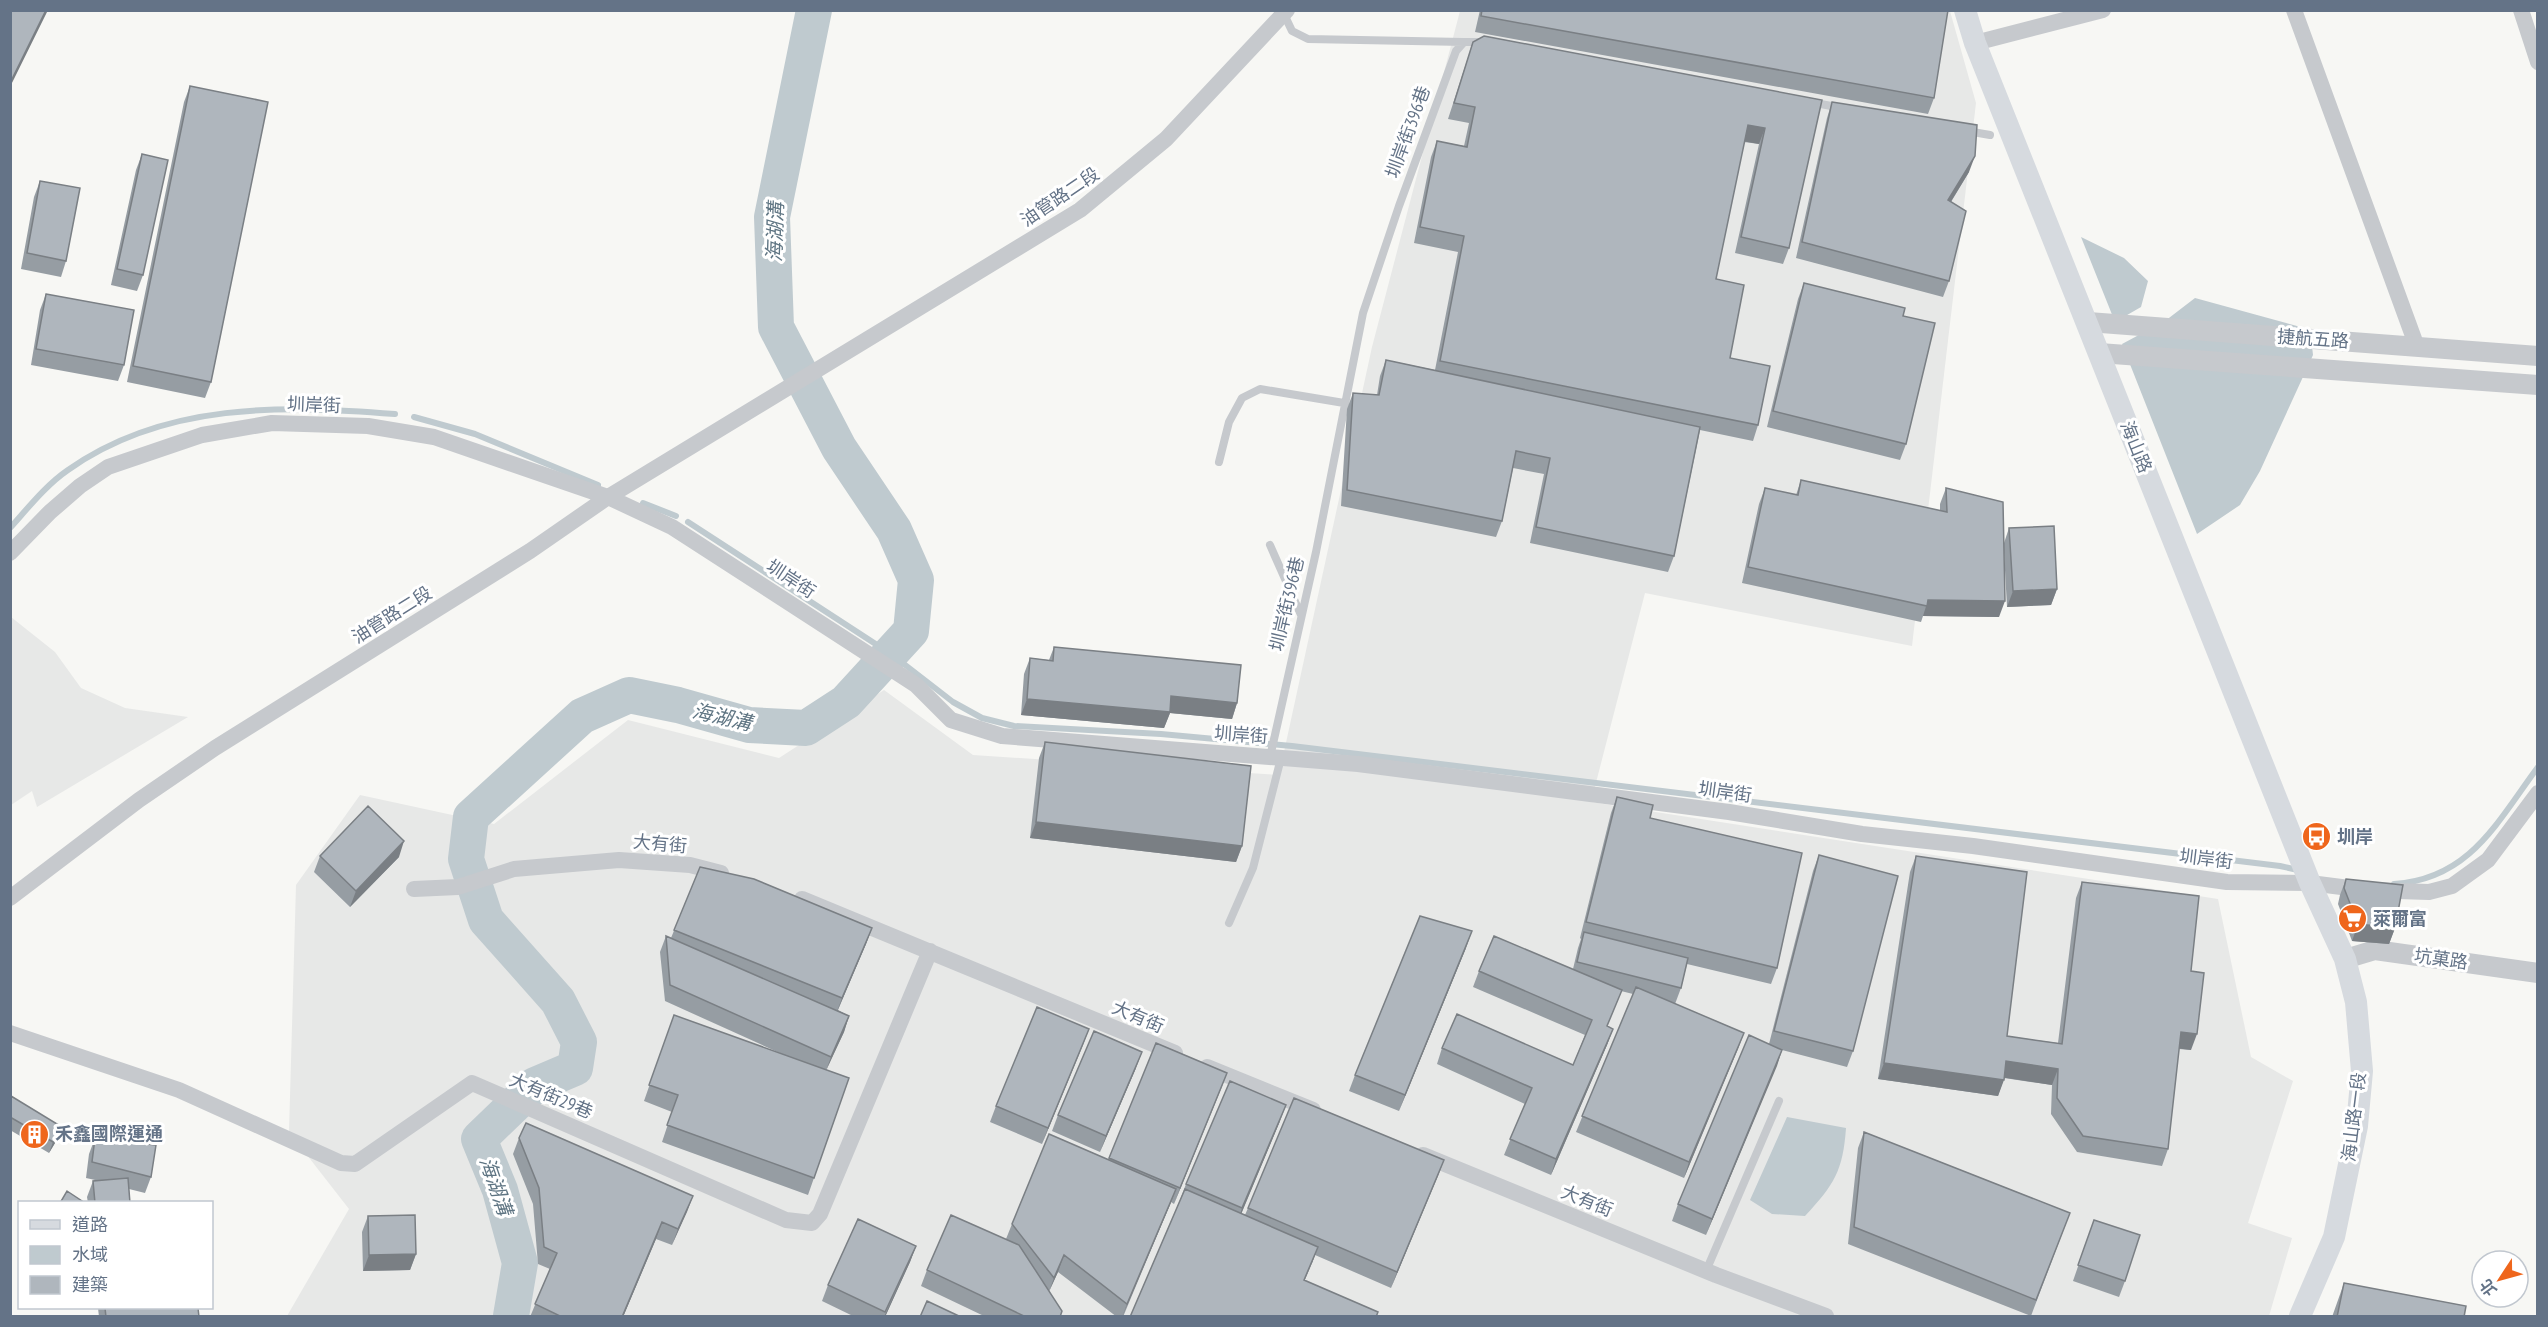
<svg xmlns="http://www.w3.org/2000/svg" width="2548" height="1327" viewBox="0 0 2548 1327" font-family="'PT Sans Narrow','Noto Sans TC',sans-serif">
  <style>
    .built { fill: #e7e8e7 }
    .water { fill: #bfcacf }
    .lines { fill: none; stroke-linecap: round; stroke-linejoin: round }
    .stream { stroke: #bfcacf; stroke-width: 6 }
    .river { stroke: #bfcacf; stroke-width: 36 }
    .service { stroke: #c6c9cd; stroke-width: 8 }
    .minor { stroke: #c6c9cd; stroke-width: 16 }
    .tertiary { stroke: #c6c9cd; stroke-width: 20 }
    .secondary { stroke: #d6dadf; stroke-width: 22 }
    .wall { fill: #969da3 }
    .shaded-wall { fill: #7a7f84 }
    .building { fill: #afb6bd; stroke: #7a7f84; stroke-width: 1.5 }
    .labels { text-anchor: middle; stroke-width: 6; stroke-linejoin: round; paint-order: stroke }
    .street-label { font-size: 18px; fill: #647387; stroke: #fff }
    .poi-label { font-size: 18px; font-weight: bold; fill: #647387; stroke: #fff; text-anchor: start }
    .water-label { font-size: 20px; font-style: italic; fill: #5f7583; stroke: #fff }
  </style>
  <rect width="100%" height="100%" fill="#f7f7f4"/>
  <path class="built" d="M1460 11H1950L1976 103 1912 646 1645 593 1591 802 2218 899 2251 1057 2293 1081 2248 1223 2292 1238 2269 1316H287L349 1209 289 1132 296 885 360 795 494 824 628 720 779 758 884 690 973 755 1279 775 1372 347Z
    M11 617 55 652 81 688 125 708 188 717 37 807 32 791 11 805Z"/>
  <path class="water" d="M2081 237 2124 258 2148 281 2141 307 2115 322Z
    M2195 298 2297 326 2311 337 2313 355 2260 471 2240 505 2197 534 2122 344 2165 321Z
    M1787 1117 1846 1128C1843 1171 1834 1185 1805 1216L1772 1214 1750 1200Z"/>
  <g class="lines">
    <path class="stream" d="M414 417 475 434 598 485
      M643 503 676 516
      M688 522 891 654 953 702 982 718 1014 726 1161 734 1292 746 2280 866 2298 870
      M10 528C28 508 46 485 68 470 164 402 283 405 395 414
      M2394 884C2470 879 2497 822 2538 767"/>
    <path class="river" d="M511 1316 520 1263 500 1190 479 1139 535 1085 575 1068 579 1042 558 1001 486 920 466 859 471 817 582 716 629 695 678 705 749 725 806 728 846 702 911 631 916 580 894 530 839 448 776 327 772 217 814 10"/>
    <path class="service" d="M1283 12 1292 31 1308 39 1464 42
      M1810 102 1842 108
      M1967 131 1990 135
      M1219 462 1229 422 1242 398 1260 389 1344 403
      M1270 545 1301 615
      M1270 757 1316 552 1363 313 1399 206 1456 51 1464 42H1485
      M1229 923 1253 868 1281 758
      M1706 1271 1779 1101"/>
    <path class="minor" d="M2294 10 2417 347
      M2521 10 2538 62
      M1975 43 2103 10
      M10 553 50 512 80 486 108 467 202 435 272 423 368 426 434 437 608 497 672 527 916 685 951 720 1002 736 1358 764 1729 812 1862 834 1973 846 2227 882 2310 883 2365 890 2429 892 2452 886 2488 860 2538 793
      M414 889 458 887 514 869 619 860 690 865 721 873
      M10 898 139 800 215 748 530 551 608 497 1080 210 1166 139 1287 10
      M802 899 1175 1053
      M10 1033 179 1090 341 1163 355 1164 472 1083 786 1220 812 1223 820 1214 930 951
      M1207 1067 1313 1110
      M1423 1155 1716 1275 1826 1316"/>
    <path class="tertiary" d="M2088 322 2538 356
      M2099 353 2538 385
      M2345 959 2375 950 2538 973"/>
    <path class="secondary" d="M1965 10 1975 43 2310 883 2345 959 2356 1002 2362 1071 2357 1126 2334 1237 2300 1316"/>
  </g>
  <path class="wall" d="M1480 10H1948L1934 98 1928 114 1475 32Z
    M1473 42 1822 100 1789 248 1783 264 1735 253 1759 144 1744 142 1716 279 1730 358 1758 425 1753 441 1700 430 1674 556 1668 572 1530 543 1544 474 1513 468 1502 521 1496 537 1341 506 1347 409 1353 393 1377 395 1380 376 1386 360 1435 370 1458 252 1414 243 1431 157 1437 141 1464 146 1469 123 1448 119Z
    M190 86 211 382 205 398 127 382 184 102Z
    M1832 102 1969 172 1951 202 1949 281 1943 297 1796 258 1827 118Z
    M142 154 143 275 137 291 111 285 136 170Z
    M40 181 66 261 61 277 21 269 34 197Z
    M1804 283 1903 316 1906 444 1900 460 1767 427 1798 299Z
    M46 294 124 365 118 381 31 365 40 310Z
    M1801 480 1940 511V504L1946 488 2004 543 2009 528 2057 589 2051 605 2007 607 2004 552 1999 617 1923 616 1921 622 1742 583 1759 504 1765 488 1796 495Z
    M1054 647 1237 703 1232 719 1170 713 1164 728 1021 715 1024 674 1030 658 1049 660Z
    M1045 742 1242 846 1236 862 1030 838 1039 758Z
    M1617 797 1650 818 1777 968 1771 984 1687 964 1681 988 1675 1004 1744 1033 1684 1178 1576 1132 1633 994 1621 991 1607 1026 1613 1029 1607 1045 1551 1175 1504 1155 1525 1104 1437 1064 1442 1048 1573 1065 1585 1035 1473 987 1479 971 1573 969 1578 948 1581 939 1580 938 1611 813Z
    M1819 855 1853 1051 1847 1067 1782 1050 1706 1235 1672 1221 1678 1204 1769 1044 1813 871Z
    M320 856 399 857 350 907 314 872Z
    M1916 856 2007 1036 2058 1043 2076 898 2082 882 2191 971V1050L2179 1049 2168 1149 2162 1166 2077 1152 2051 1114 2052 1085 2004 1078 1998 1096 1878 1079 1910 872Z
    M700 867 872 928 866 944 838 1010 849 1016 844 1032 826 1070 849 1078 808 1195 662 1142 672 1112 644 1101 674 1015 782 1054 665 1001 660 952 666 936 671 938Z
    M2346 879 2395 928 2389 944 2352 941 2338 904 2340 895Z
    M1466 948 1399 1111 1349 1091 1355 1075Z
    M1089 1029 1042 1144 990 1122 996 1106Z
    M1156 1043 1227 1073 1174 1204 1171 1202 1123 1317H1117L1058 1272 1049 1291 1061 1317H986L921 1286 927 1270 1006 1239 1012 1224 1109 1160Z
    M1136 1068 1100 1152 1052 1131 1058 1115Z
    M10 1097 58 1138 49 1153 10 1130Z
    M1280 1121 1241 1214 1245 1215 1248 1208 1444 1160 1391 1288 1315 1255 1312 1263 1130 1317 1180 1200 1186 1184Z
    M1864 1132 2070 1213 2031 1316 1848 1244 1858 1148Z
    M95 1138 151 1177 145 1193 129 1189 130 1203H88L87 1197 93 1181 95 1180 86 1178 89 1154Z
    M519 1138 693 1196 672 1245 656 1239 623 1317H530L550 1269 538 1264 533 1204 513 1154Z
    M368 1216 416 1254 410 1270 363 1271 362 1232Z
    M2094 1220 2125 1281 2119 1297 2073 1281Z
    M916 1246 910 1262 885 1317H855L822 1301 828 1285Z
    M2344 1283 2464 1317H2332Z
    M98 1308H198L199 1317H99Z"/>
  <path class="shaded-wall" d="M46 10H48L10 87V83Z
    M1748 125 1765 128 1759 144 1742 141Z
    M1975 156 1969 172 1942 216 1948 200Z
    M2057 589 2051 605 2007 607 2013 591Z
    M1928 600 2005 601 1999 617 1923 616Z
    M1171 696 1237 703 1232 719 1170 713 1164 728 1021 715 1027 699Z
    M1036 822 1242 846 1236 862 1030 838Z
    M404 841 399 857 350 907 356 891Z
    M2358 924 2395 928 2389 944 2352 941Z
    M872 928 866 944 836 1014 842 998Z
    M1472 931 1466 948 1399 1111 1405 1095Z
    M849 1016 844 1032 825 1073 831 1057Z
    M1089 1029 1083 1045 1042 1144 1048 1128Z
    M1613 1029 1607 1045 1551 1175 1556 1159Z
    M2181 1032 2197 1034 2191 1050 2175 1048Z
    M1744 1033 1738 1049 1684 1178 1689 1162Z
    M1782 1050 1777 1066 1706 1235 1712 1219Z
    M1142 1052 1136 1068 1100 1152 1106 1136Z
    M2006 1061 2058 1069 2052 1085 2000 1077Z
    M1884 1063 2004 1080 1998 1096 1878 1079Z
    M1227 1073 1221 1089 1174 1204 1180 1188Z
    M1286 1105 1280 1121 1237 1224 1242 1208Z
    M62 1127 58 1138 49 1153 53 1142Z
    M1444 1160 1438 1176 1391 1288 1397 1272Z
    M1176 1189 1170 1205 1122 1317 1127 1304Z
    M693 1196 687 1212 672 1245 678 1229Z
    M662 1222 656 1239 623 1317H622Z
    M916 1246 910 1262 885 1317H884Z
    M1318 1247 1312 1263 1298 1296 1304 1280Z
    M416 1254 410 1270 363 1271 369 1255Z
    M1064 1255 1058 1272 1048 1294 1054 1278Z"/>
  <path class="building" d="M10 10H46L10 83Z
    M1482 10H1948L1934 98 1481 16Z
    M1484 36 1822 100 1789 248 1741 237 1765 128 1748 125 1716 279 1744 285 1730 358 1770 366 1758 425 1440 361 1464 236 1420 227 1437 141 1467 147 1475 107 1454 103 1473 42Z
    M190 86 268 102 211 382 133 366Z
    M1832 102 1977 125 1975 156 1948 200 1966 211 1949 281 1802 242Z
    M142 154 168 160 143 275 117 269Z
    M40 181 80 188 66 261 27 253Z
    M1804 283 1905 308 1903 316 1935 323 1906 444 1773 411Z
    M46 294 134 310 124 365 36 349Z
    M1386 360 1700 427 1674 556 1536 527 1550 458 1516 451 1502 521 1347 490 1353 393 1379 395Z
    M1801 480 1947 512 1946 488 2003 502 2005 601 1928 600 1927 606 1748 567 1765 488 1798 495Z
    M2054 526 2057 589 2013 591 2009 528Z
    M1054 647 1241 665 1237 703 1171 696 1170 712 1027 699 1030 658 1053 661Z
    M1045 742 1251 766 1242 846 1036 822Z
    M1617 797 1653 805 1650 818 1802 853 1777 968 1586 922Z
    M368 806 404 841 356 891 320 856Z
    M1819 855 1898 876 1853 1051 1774 1031Z
    M1916 856 2027 872 2007 1036 2062 1044 2082 882 2199 896 2191 971 2204 973 2197 1034 2181 1032 2168 1149 2083 1136 2057 1098 2058 1069 2006 1061 2004 1080 1884 1063Z
    M700 867 754 879 872 928 842 998 674 930Z
    M2346 879 2403 885 2395 928 2358 924 2344 888Z
    M1420 916 1472 931 1405 1095 1355 1075Z
    M1584 932 1688 958 1681 988 1577 962Z
    M666 936 849 1016 831 1057 670 985Z
    M1494 936 1622 990 1607 1026 1613 1029 1556 1159 1510 1139 1532 1088 1442 1048 1457 1014 1573 1065 1592 1020 1479 971Z
    M1636 987 1744 1033 1689 1162 1582 1116Z
    M1037 1007 1089 1029 1048 1128 996 1106Z
    M674 1015 849 1078 814 1178 667 1125 678 1095 649 1085Z
    M1094 1031 1142 1052 1106 1136 1058 1115Z
    M1749 1035 1782 1050 1712 1219 1678 1204Z
    M1156 1043 1227 1073 1180 1188 1109 1158Z
    M1230 1081 1286 1105 1242 1208 1186 1184Z
    M11 1096 62 1127 53 1142 10 1117Z
    M1294 1098 1444 1160 1397 1272 1248 1208Z
    M526 1123 693 1196 678 1229 662 1222 622 1317H562L535 1304 557 1253 544 1247 539 1188 519 1138Z
    M1864 1132 2070 1213 2036 1300 1854 1227Z
    M1049 1134 1176 1189 1127 1304 1064 1255 1054 1278 1012 1224Z
    M95 1138 156 1145 151 1177 92 1162Z
    M128 1178 130 1203H95L93 1181Z
    M1185 1189 1318 1247 1304 1280 1378 1312 1376 1317H1130Z
    M67 1191 85 1203H60Z
    M415 1215 416 1254 369 1255 368 1216Z
    M951 1215 1019 1245 1062 1311 1060 1317H1026L927 1270Z
    M858 1219 916 1246 885 1312 828 1285Z
    M2094 1220 2140 1235 2125 1281 2078 1265Z
    M2344 1283 2466 1306 2464 1317H2337Z
    M927 1301 961 1317H920Z
    M105 1308H198L199 1317H106Z"/>
  <defs>
    <symbol id="bus-disc" viewBox="-11 -11 22 22"><circle r="9.5" fill="#ef661c" stroke="#fff"/><path d="M-5-6H5V4H4V6H2V4H-2V6H-4V4H-5ZM-3.5-4V0h7V-4ZM-3.5 1.2v1.5H-2V1.2ZM2 1.2v1.5H3.5V1.2Z" fill="#fff"/></symbol>
    <symbol id="supermarket-disc" viewBox="-11 -11 22 22"><circle r="9.5" fill="#ef661c" stroke="#fff"/><path d="M-6-5.5h2.5l.6 2H6L4.5 2H-2.5L-4.4-4H-6ZM-1.5 3.2a1.3 1.3 0 1 0 .1 0ZM3 3.2a1.3 1.3 0 1 0 .1 0Z" fill="#fff"/></symbol>
    <symbol id="building-disc" viewBox="-11 -11 22 22"><circle r="9.5" fill="#ef661c" stroke="#fff"/><path d="M-4-6H4V6H1V3H-1V6H-4ZM-2.5-4.3h1.7v1.8h-1.7ZM.8-4.3h1.7v1.8H.8ZM-2.5-1h1.7V.8h-1.7ZM.8-1h1.7V.8H.8Z" fill="#fff"/></symbol>
  </defs>
  <g fill-rule="evenodd">
    <use href="#bus-disc" x="2300" y="820" width="33" height="33"/>
    <use href="#supermarket-disc" x="2336" y="902" width="33" height="33"/>
    <use href="#building-disc" x="18" y="1118" width="33" height="33"/>
  </g>
  <g class="labels">
    <g class="street-label">
      <text transform="translate(1408 132) rotate(-70)" y="6">圳岸街396巷</text>
      <text transform="translate(1060 197) rotate(-34)" y="6">油管路二段</text>
      <text transform="translate(2313 339) rotate(4)" y="6">捷航五路</text>
      <text transform="translate(314 405) rotate(2)" y="6">圳岸街</text>
      <text transform="translate(2136 447) rotate(68)" y="6">海山路</text>
      <text transform="translate(791 579) rotate(33)" y="6">圳岸街</text>
      <text transform="translate(1287 604) rotate(-77)" y="6">圳岸街396巷</text>
      <text transform="translate(392 615) rotate(-32)" y="6">油管路二段</text>
      <text transform="translate(1241 735) rotate(4)" y="6">圳岸街</text>
      <text transform="translate(1725 792) rotate(8)" y="6">圳岸街</text>
      <text transform="translate(660 844) rotate(5)" y="6">大有街</text>
      <text transform="translate(2206 859) rotate(7)" y="6">圳岸街</text>
      <text transform="translate(2441 959) rotate(8)" y="6">坑菓路</text>
      <text transform="translate(1138 1017) rotate(23)" y="6">大有街</text>
      <text transform="translate(551 1096) rotate(23)" y="6">大有街29巷</text>
      <text transform="translate(2354 1117) rotate(-83)" y="6">海山路一段</text>
      <text transform="translate(1587 1201) rotate(22)" y="6">大有街</text>
    </g>
    <g class="poi-label">
      <text x="2337" y="843">圳岸</text>
      <text x="2373" y="925">萊爾富</text>
      <text x="55" y="1140">禾鑫國際運通</text>
    </g>
    <g class="water-label">
      <text transform="translate(775 232) rotate(-88)" y="7">海湖溝</text>
      <text transform="translate(722 717) rotate(13)" y="7">海湖溝</text>
      <text transform="translate(496 1186) rotate(71)" y="7">海湖溝</text>
    </g>
  </g>
  <rect width="2548" height="1327" fill="none" stroke="#647387" stroke-width="24"/>
  <rect x="18" y="1201" width="195" height="108" fill="#ffffff" stroke="#c1c7cf" stroke-width="1.5"/>
  <rect x="30" y="1220" width="30" height="9" fill="#d6dadf" stroke="#c1c7cf" stroke-width="1.5"/>
  <text x="72" y="1231" font-size="18" fill="#647387">道路</text>
  <rect x="30" y="1246" width="30" height="18" fill="#bfcacf" stroke="#c1c7cf" stroke-width="1.5"/>
  <text x="72" y="1261" font-size="18" fill="#647387">水域</text>
  <rect x="30" y="1276" width="30" height="18" fill="#afb6bd" stroke="#c1c7cf" stroke-width="1.5"/>
  <text x="72" y="1291" font-size="18" fill="#647387">建築</text>
  <g transform="translate(2500 1279) rotate(234)"><circle r="28" fill="#ffffff" stroke="#c1c7cf" stroke-width="1.5"/>
  <path d="M0-4.5L10 22L0 15L-10 22Z" fill="#ef661c"/>
  <text y="-9" font-size="16" font-weight="bold" text-anchor="middle" fill="#647387">北</text>
  </g>
</svg>
